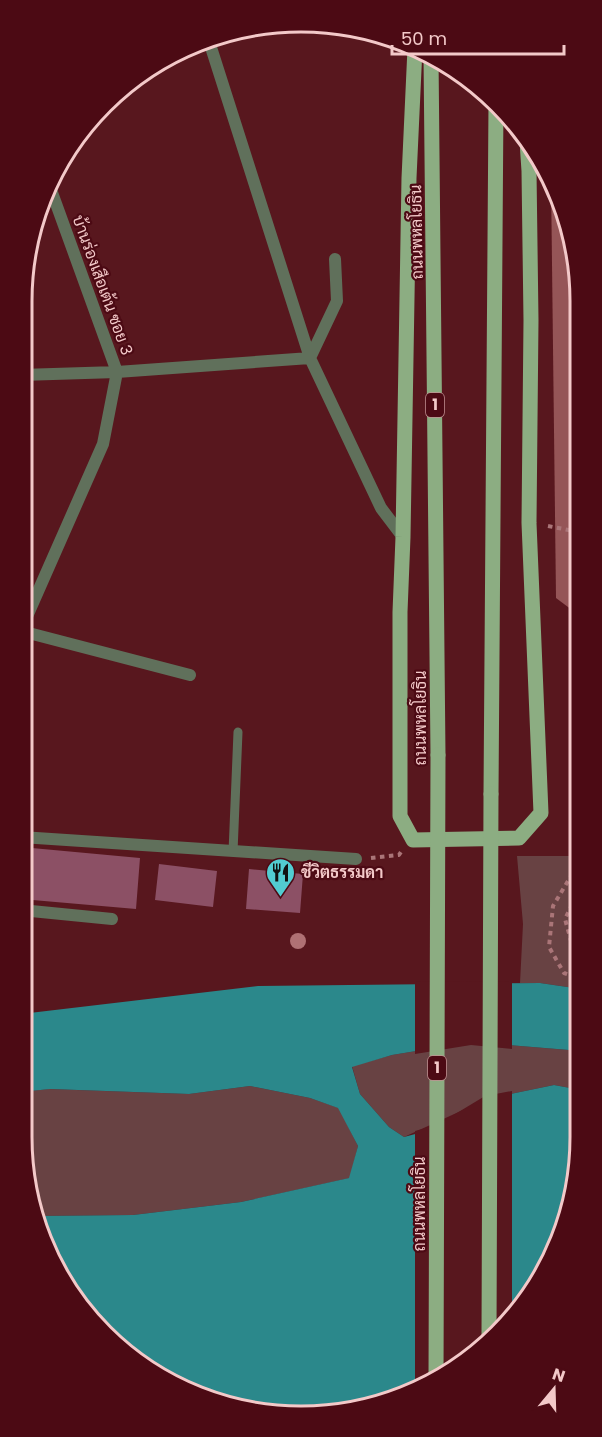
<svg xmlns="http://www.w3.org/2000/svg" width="602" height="1437" viewBox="0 0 602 1437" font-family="Poppins,Sarabun,sans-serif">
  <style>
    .green { fill: #684243 }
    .forest { fill: #955557 }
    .water { fill: #2b888b }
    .pier { fill: #58171e }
    .building { fill: #8c5065 }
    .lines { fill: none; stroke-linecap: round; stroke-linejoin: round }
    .path { stroke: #aa7578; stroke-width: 4; stroke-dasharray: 4.5 4.5; stroke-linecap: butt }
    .service { stroke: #60705b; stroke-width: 9 }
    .minor { stroke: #60705b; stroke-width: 12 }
    .primary { stroke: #8cad82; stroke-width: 15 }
    .primary-bridge { stroke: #8cad82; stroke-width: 15 }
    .tree { fill: #af7174 }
    .labels { text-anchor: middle; stroke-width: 4.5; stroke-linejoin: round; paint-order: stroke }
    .shield { fill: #4c0a14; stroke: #c19093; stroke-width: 1.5 }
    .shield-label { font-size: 15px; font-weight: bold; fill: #f3c9c9 }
    .street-label { font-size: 16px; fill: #f3c9c9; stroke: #4c0a14 }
    .poi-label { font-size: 16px; font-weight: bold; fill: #f3c9c9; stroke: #4c0a14; text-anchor: start }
    .rim { fill: none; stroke: #f3c9c9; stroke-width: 3 }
  </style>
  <rect width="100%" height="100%" fill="#58171e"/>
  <path class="green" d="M517 856H580L581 989 540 983H520L523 924Z
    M471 1042 581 1051V1090L554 1085 487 1099 404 1137 389 1127 360 1094 352 1066 392 1055Z
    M250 1086 310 1098 339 1108 358 1146 350 1178 241 1202 133 1215 34 1216 21 1136V1092L49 1089 189 1094Z"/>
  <path class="forest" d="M551 180 560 194 579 264 580 616 556 598Z"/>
  <path class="water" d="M540 983 581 989V1051L471 1042 392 1055 352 1067 360 1094 389 1127 404 1137 438 1128 487 1099 554 1085 581 1090V1136L566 1226 523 1307 441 1378 355 1411 264 1414 161 1379 90 1320 36 1226 34 1216 133 1215 241 1202 349 1178 358 1146 338 1108 310 1098 250 1086 189 1094 50 1089 21 1092V1014L258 986Z"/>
  <path class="pier" d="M512 981V1049L471 1045 415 1054V982Z
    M512 1091V1316L441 1378 415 1388V1131L437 1125 485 1096Z"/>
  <path class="building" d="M21 847 140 858 136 909 21 899Z
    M159 864 217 871 213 907 155 900Z
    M249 869 303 874 300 913 246 909Z"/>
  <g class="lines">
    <path class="path" d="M548 526 579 532
      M371 858 399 855 401 852
      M580 868 571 876 553 906 549 947 564 973 581 979
      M580 888 565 919 573 948 580 954"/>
    <path class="service" d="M233 852 238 732"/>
    <path class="minor" d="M209 41 310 358 381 508 403 537
      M21 375 117 372 310 358 337 301 335 259
      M21 630 103 444 117 372 50 187
      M21 631 190 675
      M21 837 356 859
      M21 910 112 919"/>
    <path class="primary" d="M415 48 409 178 403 537 400 612V816L413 840 519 838 541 813 529 523 531 320 529 171 527 141
      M431 56 438 755
      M491 794 496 103"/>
    <path class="primary-bridge" d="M489 1336 491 794
      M436 1380 438 755"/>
  </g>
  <circle class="tree" cx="298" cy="941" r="8"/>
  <defs>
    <symbol id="restaurant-pin" viewBox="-11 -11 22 30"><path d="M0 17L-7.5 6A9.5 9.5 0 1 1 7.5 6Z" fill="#52ccd1" stroke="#4c0a14"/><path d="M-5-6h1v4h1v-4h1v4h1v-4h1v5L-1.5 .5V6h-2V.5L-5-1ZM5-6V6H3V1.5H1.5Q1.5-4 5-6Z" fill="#111"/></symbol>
  </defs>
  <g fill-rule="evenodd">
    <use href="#restaurant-pin" x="264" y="856" width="33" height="45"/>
  </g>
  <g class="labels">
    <g class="shield">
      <rect x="426" y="393" width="18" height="24" rx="4.5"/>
      <rect x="428" y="1056" width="18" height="24" rx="4.5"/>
    </g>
    <g class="shield-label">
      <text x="435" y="410">1</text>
      <text x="437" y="1073">1</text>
    </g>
    <g class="street-label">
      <text transform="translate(416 232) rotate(-91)" y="6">ถนนพหลโยธิน</text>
      <text transform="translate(103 285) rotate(70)" y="6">บ้านร่องเสือเต้น ซอย 3</text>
      <text transform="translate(420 718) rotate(-90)" y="6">ถนนพหลโยธิน</text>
      <text transform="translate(419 1204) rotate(-90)" y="6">ถนนพหลโยธิน</text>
    </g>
    <g class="poi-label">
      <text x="301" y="878">ชีวิตธรรมดา</text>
    </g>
  </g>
  <path d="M0 0H602V1437H0ZM301 32H301A269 269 0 0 1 570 301V1137A269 269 0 0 1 301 1406H301A269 269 0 0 1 32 1137V301A269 269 0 0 1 301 32Z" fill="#4c0a14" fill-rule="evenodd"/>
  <path class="rim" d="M301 32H301A269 269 0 0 1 570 301V1137A269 269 0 0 1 301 1406H301A269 269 0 0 1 32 1137V301A269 269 0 0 1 301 32Z"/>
  <g transform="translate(554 1389) rotate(19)" stroke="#4c0a14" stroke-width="4.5" paint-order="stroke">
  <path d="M0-4.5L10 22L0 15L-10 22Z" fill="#f3c9c9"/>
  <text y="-9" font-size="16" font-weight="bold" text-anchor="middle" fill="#f3c9c9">N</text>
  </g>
  <path d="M392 45v9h172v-9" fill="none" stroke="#f3c9c9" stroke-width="3"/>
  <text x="401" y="45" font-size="18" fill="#f3c9c9" stroke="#4c0a14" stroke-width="4.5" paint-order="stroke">50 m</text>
</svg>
